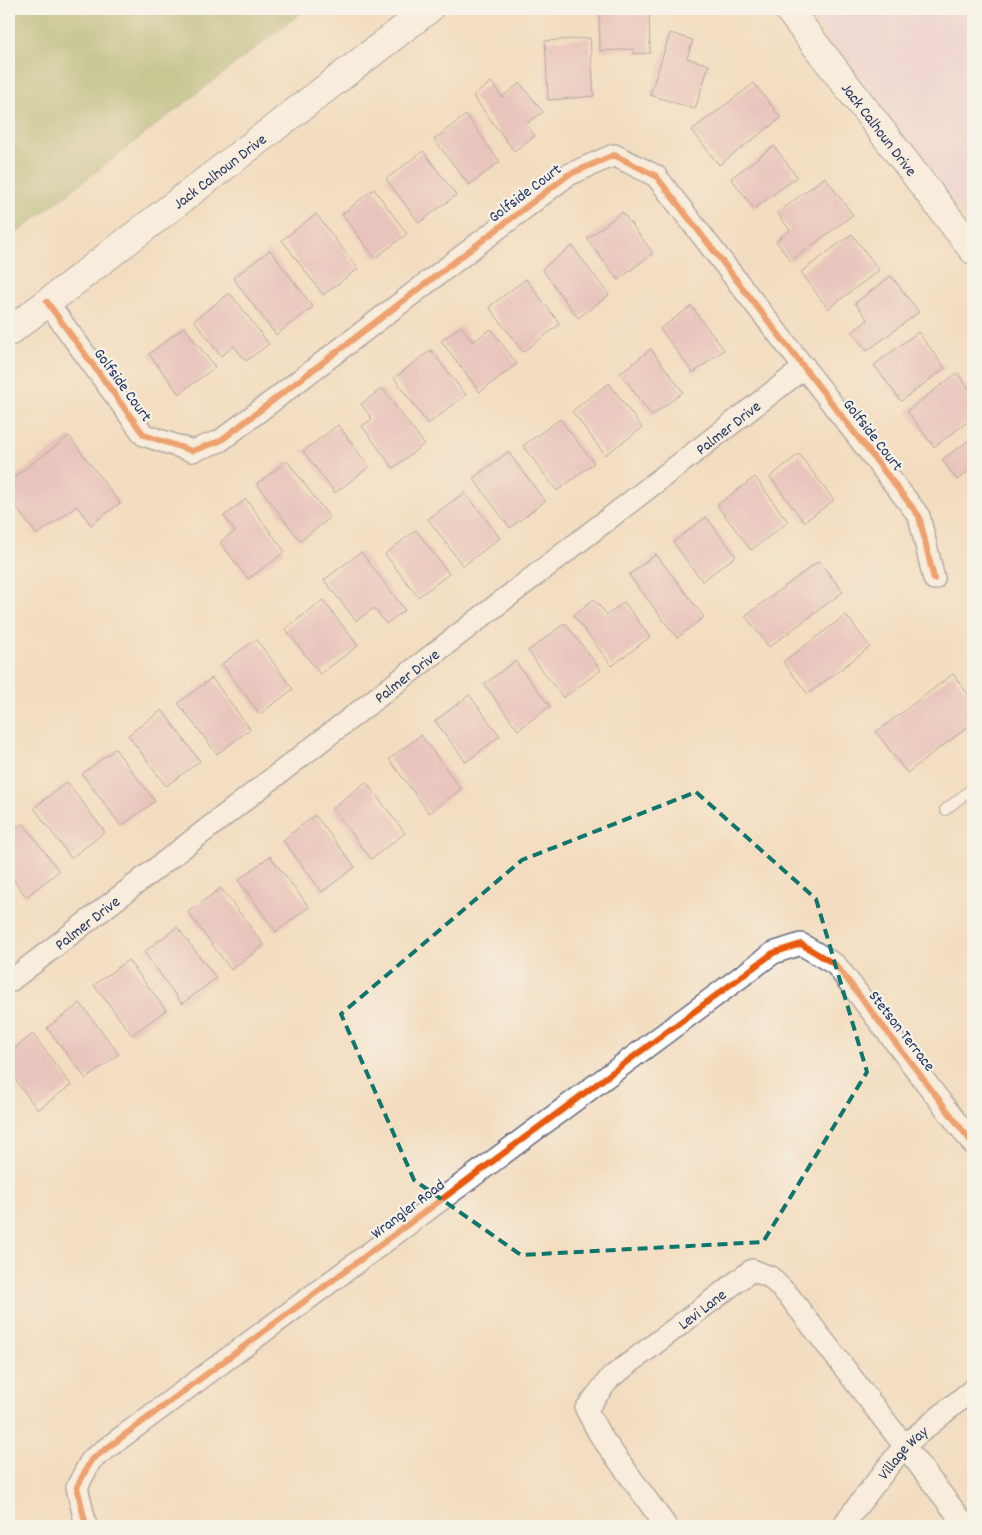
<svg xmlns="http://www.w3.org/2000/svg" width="982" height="1535" viewBox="0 0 982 1535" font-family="Dekko,sans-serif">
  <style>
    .built { fill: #edd1e9 }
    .forest { fill: #94ac5d; stroke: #586e5e }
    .building { fill: #dda7b8 }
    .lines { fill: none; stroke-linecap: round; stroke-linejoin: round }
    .lane-casing { stroke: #676c80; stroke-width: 12 }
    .street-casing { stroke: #676c80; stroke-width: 24 }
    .secondary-casing { stroke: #676c80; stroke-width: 30 }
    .lane { stroke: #fff; stroke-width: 10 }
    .street { stroke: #fff; stroke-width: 21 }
    .secondary { stroke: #fff; stroke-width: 28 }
    .cycleway-casing { stroke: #f7f3e8; stroke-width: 9 }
    .cycleway { stroke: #e8590c; stroke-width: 6 }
    .marked { fill: none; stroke: #0f766e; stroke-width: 4; stroke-dasharray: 10 6; stroke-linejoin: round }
    .labels { text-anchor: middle; stroke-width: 4.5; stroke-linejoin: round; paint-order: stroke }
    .street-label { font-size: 16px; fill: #1b2f5e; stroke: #f7f3e8 }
  </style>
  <rect width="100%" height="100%" fill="#f7f3e8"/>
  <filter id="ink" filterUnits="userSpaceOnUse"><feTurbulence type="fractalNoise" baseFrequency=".02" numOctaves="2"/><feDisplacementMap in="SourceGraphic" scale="10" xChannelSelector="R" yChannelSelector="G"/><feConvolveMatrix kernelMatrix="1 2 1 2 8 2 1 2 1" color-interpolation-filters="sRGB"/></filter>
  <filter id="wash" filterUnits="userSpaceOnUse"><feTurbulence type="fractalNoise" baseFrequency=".0096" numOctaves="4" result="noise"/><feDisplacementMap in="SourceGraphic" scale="20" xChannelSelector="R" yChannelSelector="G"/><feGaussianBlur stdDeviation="1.12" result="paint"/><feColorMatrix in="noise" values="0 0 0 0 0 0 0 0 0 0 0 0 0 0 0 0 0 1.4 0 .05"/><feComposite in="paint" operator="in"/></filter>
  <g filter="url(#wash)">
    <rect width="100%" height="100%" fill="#f3ddc0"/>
    <path class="built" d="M805 9H973V227Z"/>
    <path class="forest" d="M9 9H306L9 239Z"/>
    <g id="blocks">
      <path class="building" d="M599 9H649L650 53 634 54V49L600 51Z
        M670 33 693 40 687 58 709 65 695 109 650 95Z
        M590 38 594 96 548 100 545 41Z
        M491 82 502 97 520 83 543 112 526 124 535 136 514 151 473 96Z
        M754 83 781 118 719 165 692 130Z
        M466 115 500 162 469 185 434 139Z
        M774 146 797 177 754 209 731 178Z
        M423 151 456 195 419 223 386 179Z
        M825 177 853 215 791 261 776 241 790 230 777 213Z
        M374 189 407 234 375 258 342 214Z
        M622 212 653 253 618 280 587 239Z
        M316 214 358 269 323 295 282 240Z
        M852 234 879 270 828 309 801 272Z
        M572 246 609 295 578 318 542 269Z
        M270 250 313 307 276 335 233 278Z
        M891 276 919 312 867 351 852 332 868 320 855 303Z
        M526 279 560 324 523 352 489 307Z
        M230 293 269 344 246 361 234 346 221 356 194 320Z
        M691 306 724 350 693 373 660 329Z
        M461 326 473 342 491 329 517 364 480 392 441 341Z
        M184 327 215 367 179 394 149 354Z
        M918 332 945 368 901 401 874 365Z
        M651 349 683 392 652 416 620 373Z
        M431 350 466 395 428 424 394 378Z
        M957 373 973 394V418L934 447 907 411Z
        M609 383 642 428 605 455 572 411Z
        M382 388 424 444 393 468 362 426 372 419 361 404Z
        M560 419 594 463 557 491 523 446Z
        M338 425 369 467 335 493 303 451Z
        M69 436 120 503 91 525 77 506 37 535 9 498V481Z
        M973 437V474L970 470 957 480 942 460Z
        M508 452 545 501 510 528 473 478Z
        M799 454 834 500 804 522 770 477Z
        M287 461 330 518 300 541 257 484Z
        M755 477 788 522 751 550 717 505Z
        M465 492 500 538 463 566 428 519Z
        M246 499 285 552 248 579 220 542 235 531 224 516Z
        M706 517 736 556 702 581 673 542Z
        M416 530 449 574 418 597 385 554Z
        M361 552 405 610 386 624 374 608 356 621 324 580Z
        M656 554 704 617 677 638 629 575Z
        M819 561 843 592 769 647 745 616Z
        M594 599 607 615 624 602 650 637 612 666 573 615Z
        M323 600 358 646 320 674 285 629Z
        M846 615 870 647 808 694 783 662Z
        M565 623 601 670 563 698 528 651Z
        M256 639 293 689 260 714 222 664Z
        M515 661 550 706 518 730 484 684Z
        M953 674 973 701V723L907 773 876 732Z
        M212 678 250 729 217 754 178 703Z
        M469 695 500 736 466 762 435 721Z
        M162 710 200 761 166 786 128 735Z
        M421 735 461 789 429 813 389 759Z
        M115 749 155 801 121 826 82 774Z
        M67 782 105 832 71 858 34 808Z
        M366 782 405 833 371 859 332 808Z
        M315 815 355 867 322 892 283 840Z
        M23 823 59 871 26 897 9 874V833Z
        M270 856 309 907 276 932 238 880Z
        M221 888 264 945 231 970 188 912Z
        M177 927 216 978 182 1004 144 952Z
        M128 960 166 1010 132 1035 94 985Z
        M80 1003 119 1054 86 1079 47 1028Z
        M33 1034 71 1085 38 1110 9 1072V1053Z"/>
    </g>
  </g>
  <g filter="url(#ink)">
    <use href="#blocks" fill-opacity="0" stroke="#676c80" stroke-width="1"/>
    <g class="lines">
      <defs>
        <path id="lane" d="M945 810 973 788"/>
        <g id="street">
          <path d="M47 302 144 435 192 451 220 441 568 175 614 155 656 176 919 516 934 579"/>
          <path id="s1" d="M9 982 805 367"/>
          <path d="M86 1526 77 1487 91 1460 773 953 801 944 836 965 973 1144"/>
          <path id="s2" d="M666 1526 600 1435 586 1409 610 1378 752 1270 770 1277 789 1296 966 1526"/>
          <path id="s3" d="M843 1526 849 1517 905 1445 973 1389"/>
        </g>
        <g id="secondary">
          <path id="s4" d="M788 9 973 250"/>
          <path id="s5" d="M9 332 429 9"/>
        </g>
      </defs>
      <use href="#lane" class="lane-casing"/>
      <use href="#street" class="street-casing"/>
      <use href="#secondary" class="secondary-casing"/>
      <use href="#lane" class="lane"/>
      <use href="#street" class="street"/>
      <use href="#secondary" class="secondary"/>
      <defs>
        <path id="cycleway" d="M47 302 144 435 192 451 220 441 568 175 614 155 656 176 919 516 934 579
          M86 1526 77 1487 91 1460 773 953 801 944 836 965 973 1144"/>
      </defs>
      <use href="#cycleway" class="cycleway-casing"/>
      <use href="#cycleway" class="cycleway"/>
    </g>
  </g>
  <path d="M0 0H982V1535H0ZM696 792 816 899 867 1072 763 1242 521 1255 414 1180 341 1014 522 860Z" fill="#f3ddc0" fill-opacity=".55" fill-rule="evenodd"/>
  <path class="marked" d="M696 792 816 899 867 1072 763 1242 521 1255 414 1180 341 1014 522 860Z"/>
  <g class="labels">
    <g class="street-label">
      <text dy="6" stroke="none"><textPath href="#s4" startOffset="151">Jack Calhoun Drive</textPath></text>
      <text dy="6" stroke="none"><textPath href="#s5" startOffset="265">Jack Calhoun Drive</textPath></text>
      <text transform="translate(524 192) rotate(-37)" y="6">Golfside Court</text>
      <text transform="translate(124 384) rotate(54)" y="6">Golfside Court</text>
      <text dy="6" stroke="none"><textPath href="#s1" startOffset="908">Palmer Drive</textPath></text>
      <text transform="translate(874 434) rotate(52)" y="6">Golfside Court</text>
      <text dy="6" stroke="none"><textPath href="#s1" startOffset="502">Palmer Drive</textPath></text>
      <text dy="6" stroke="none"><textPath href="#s1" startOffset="98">Palmer Drive</textPath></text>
      <text transform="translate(903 1030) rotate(52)" y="6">Stetson Terrace</text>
      <text transform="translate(407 1208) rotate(-37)" y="6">Wrangler Road</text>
      <text dy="6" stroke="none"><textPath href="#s2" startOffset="296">Levi Lane</textPath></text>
      <text dy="6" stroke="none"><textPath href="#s3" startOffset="95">Village Way</textPath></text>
    </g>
  </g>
  <rect width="982" height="1535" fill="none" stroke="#f7f3e8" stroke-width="30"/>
</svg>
